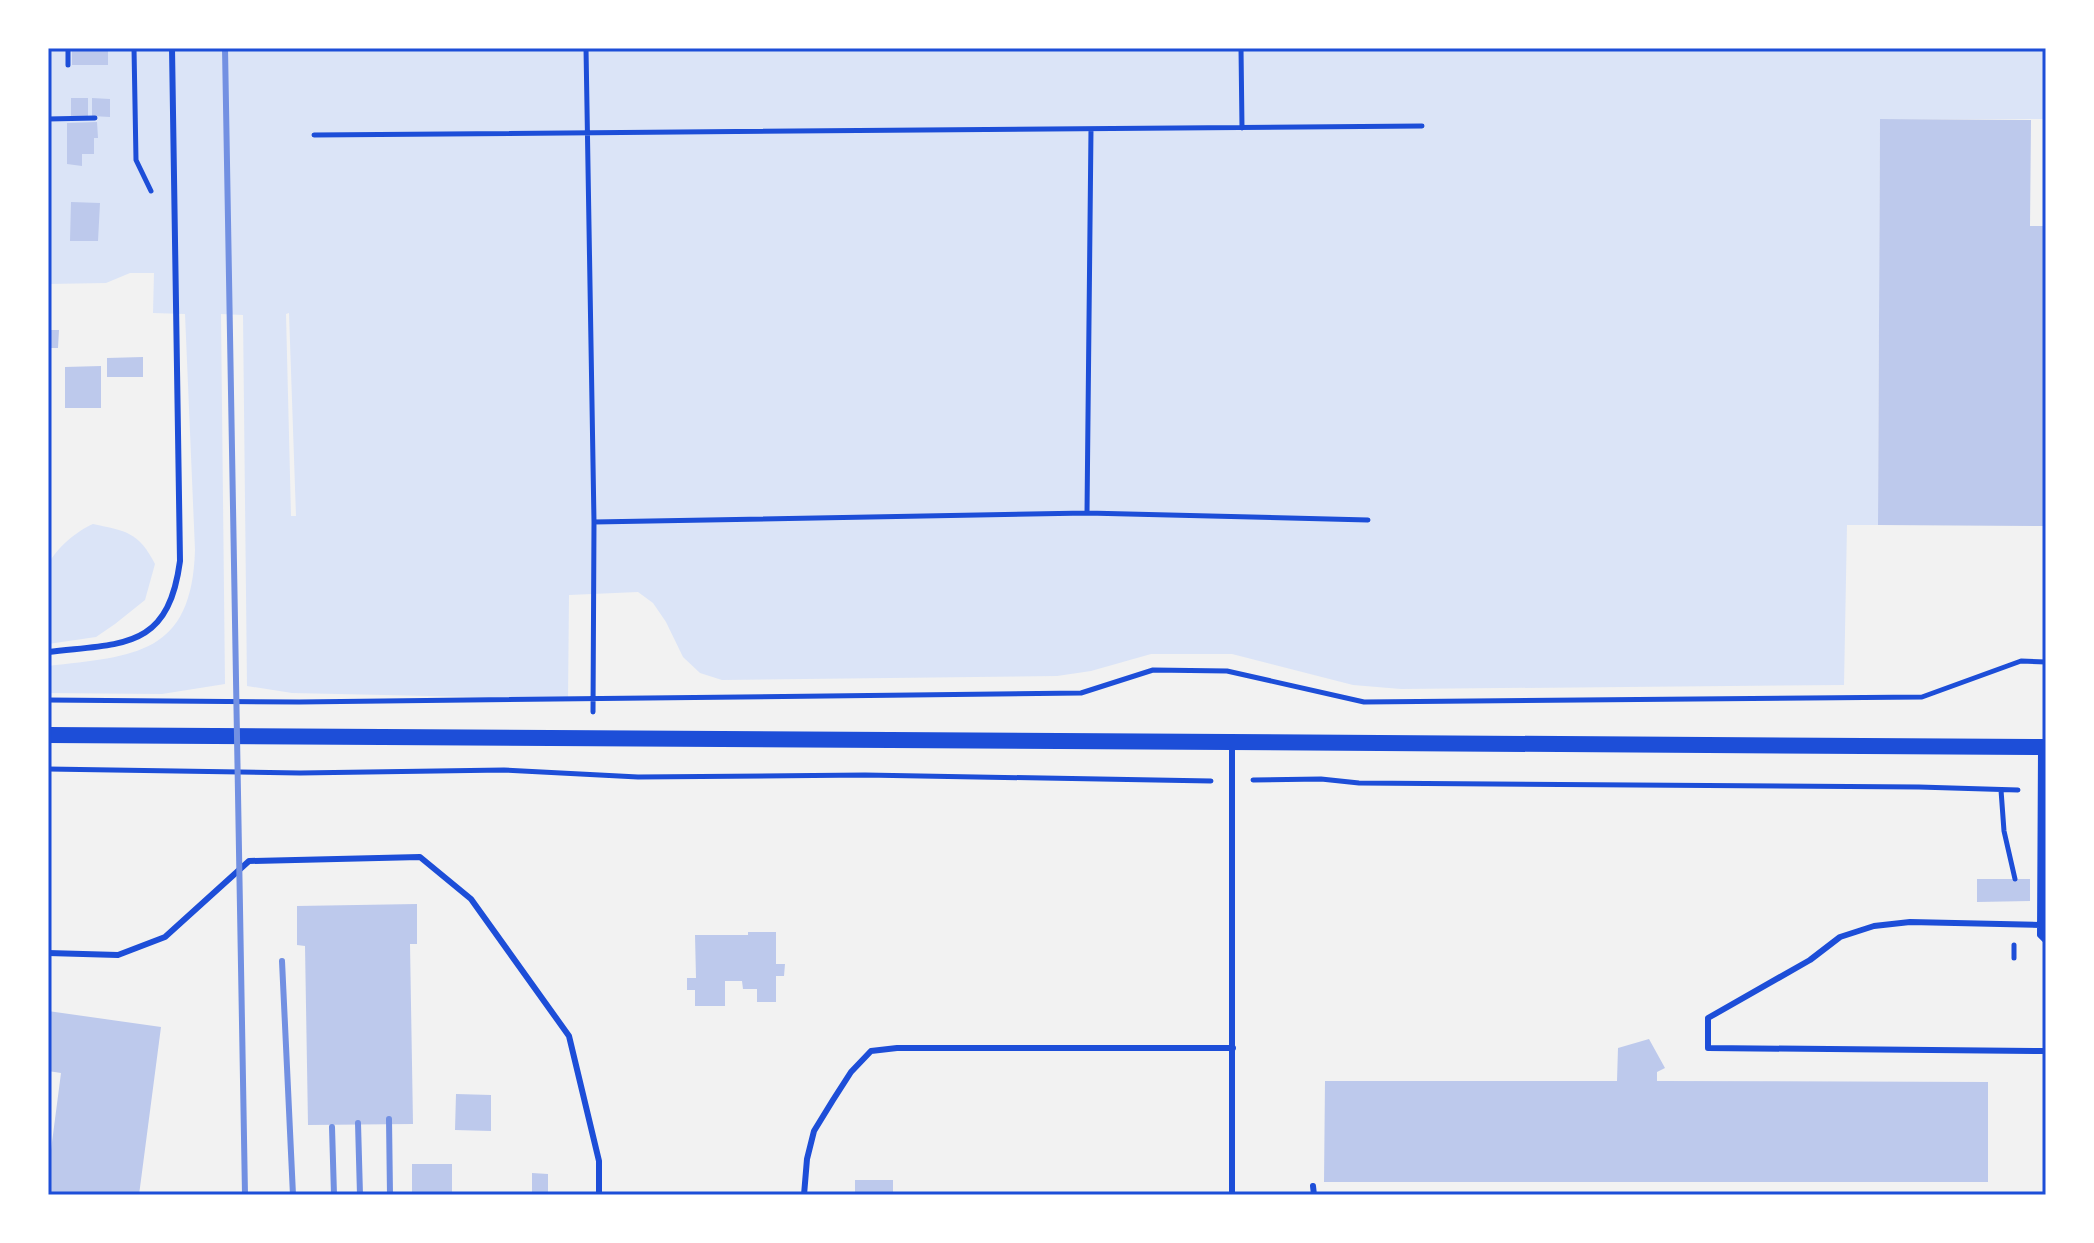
<svg xmlns="http://www.w3.org/2000/svg" width="2094" height="1243" viewBox="0 0 2094 1243" font-family="Raleway,sans-serif">
  <style>
    .green { fill: #dbe4f7; fill-rule: evenodd }
    .building { fill: #bdc9ec }
    .lines { fill: none; stroke-linecap: round; stroke-linejoin: round }
    .path { stroke: #1d4ed8; stroke-width: 5 }
    .service { stroke: #1d4ed8; stroke-width: 6 }
    .secondary { stroke: #1d4ed8; stroke-width: 16 }
    .rail { stroke: #7290e2; stroke-width: 6 }
    .neatline { fill: none; stroke: #1d4ed8; stroke-width: 3 }
  </style>
  <rect width="100%" height="100%" fill="#f2f2f2"/>
  <path class="green" d="M48 48H2046V119H1880L1878 525H1847L1844 685 1401 689 1353 685 1232 654H1151L1091 671 1057 676 722 680 700 673 683 657 666 622 653 603 638 592 569 595 568 699 292 693 247 686 243 315 221 314 225 684 162 694 48 693V666C135 656 192 655 195 550L185 314 153 313 154 273H130L106 283 48 284ZM289 313 296 516H291L286 314Z
    M93 524C126 531 139 532 155 564L145 600 115 624 96 637 48 644C48 627 44 581 48 567 52 551 78 530 93 524Z"/>
  <path class="building" d="M72 48H108V65H72Z
    M71 98H88V117L71 116Z
    M92 98 110 99V117L92 116Z
    M1880 119 2031 120 2030 226H2046V526L1878 525Z
    M97 122 98 138H94V154H82V166L67 164V123Z
    M71 202 100 203 98 241H70Z
    M48 330H59L58 348H48Z
    M143 357V377H107V358Z
    M101 366V408H65V367Z
    M1977 879H2030V901L1977 902Z
    M417 904V944H410L413 1124 308 1125 305 946 297 945V906Z
    M748 932H776V964H785L784 976H776V1002H757V989H743L742 981H725V1006H695V990H687V978H696L695 935H748Z
    M48 1011 161 1027 139 1195H48V1173L61 1073 48 1071Z
    M1649 1039 1665 1068 1657 1072V1081L1988 1082V1182H1324L1325 1081H1617L1618 1048Z
    M456 1094 491 1095V1131L455 1130Z
    M412 1164H452V1195H412Z
    M532 1173 548 1174V1195H532Z
    M855 1180H893V1195H855Z"/>
  <g class="lines">
    <path class="path" d="M68 48V65
      M134 48 136 160 151 191
      M586 48 594 522 593 712
      M1241 48 1242 128
      M48 119 95 118
      M314 135 1422 126
      M1087 513 1091 129
      M594 522 1087 513 1368 520
      M48 700 299 702 1081 693 1153 670 1227 671 1364 702 1922 697 2021 661 2046 662
      M48 769 300 773 504 770 638 777 865 775 1211 781
      M1253 780 1321 779 1359 783 1919 787 2018 790
      M2001 790 2004 831 2015 879
      M2014 958V945"/>
    <path class="service" d="M48 652C122 643 168 651 180 561L172 48
      M2041 750 2040 935 2046 941
      M2040 925 1910 922 1874 926 1840 937 1810 960 1708 1018V1048L2046 1051
      M48 953 118 955 165 937 249 861 420 857 471 899 569 1036 599 1161V1195
      M1313 1186 1314 1195
      M804 1195 807 1159 814 1131 833 1100 851 1072 871 1051 897 1048H1233
      M1232 1195V743"/>
    <path class="secondary" d="M48 735 2046 747"/>
    <path class="rail" d="M225 48 245 1195
      M282 961 293 1195
      M389 1119 390 1195
      M358 1123 360 1195
      M332 1127 334 1195"/>
  </g>
  <rect width="2094" height="1243" fill="none" stroke="#ffffff" stroke-width="100"/>
  <rect x="50" y="50" width="1994" height="1143" class="neatline"/>
</svg>
